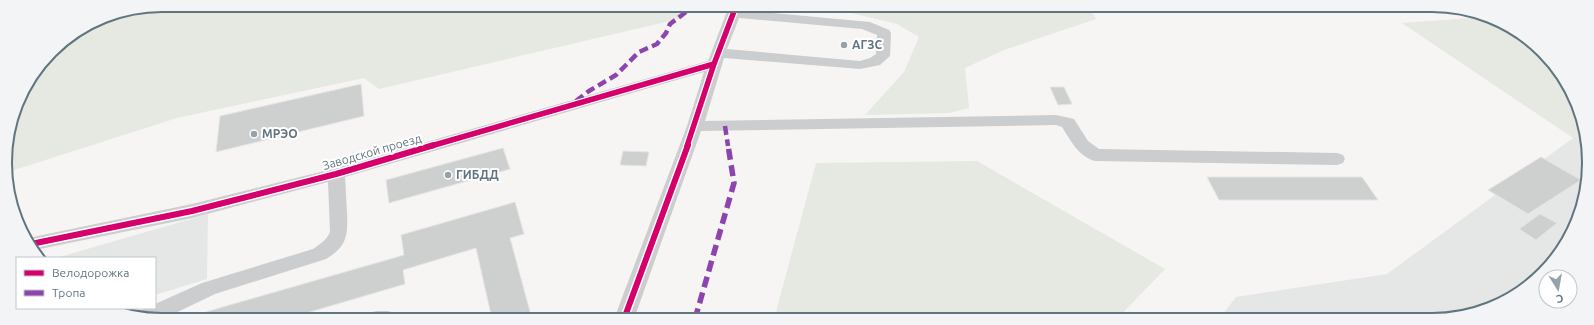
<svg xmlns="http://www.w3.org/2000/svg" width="1594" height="325" viewBox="0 0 1594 325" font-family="Ubuntu,sans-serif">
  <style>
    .built { fill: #e5e7e6 }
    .green { fill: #e6e8e2 }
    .building { fill: #ced0d0; stroke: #e5e4e4 }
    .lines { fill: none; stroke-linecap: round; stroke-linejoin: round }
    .minor { fill: #cccdce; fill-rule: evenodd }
    .quiet-far1 { stroke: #8e44ad; stroke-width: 4.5; stroke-dasharray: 9 4.5; stroke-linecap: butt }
    .quiet { stroke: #8e44ad; stroke-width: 5.5; stroke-dasharray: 11 5.5; stroke-linecap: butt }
    .cycleway-far1-casing { stroke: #fff; stroke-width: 8 }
    .cycleway-casing { stroke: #fff; stroke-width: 9 }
    .cycleway-far1 { stroke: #d6006c; stroke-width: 5.5 }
    .cycleway { stroke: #d6006c; stroke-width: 6 }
    .poi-dot { fill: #94a2a9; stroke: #fff; stroke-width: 1.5 }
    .labels { text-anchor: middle; stroke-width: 4; stroke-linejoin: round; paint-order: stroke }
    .poi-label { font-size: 12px; font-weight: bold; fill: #607580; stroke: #fff; text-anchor: start }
    .street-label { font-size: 12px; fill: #607580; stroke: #fff }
    .rim { fill: none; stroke: #607580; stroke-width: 2 }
  </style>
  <rect width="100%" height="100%" fill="#f6f5f4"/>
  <path class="built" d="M1584 132 1588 183 1573 232 1543 274 1501 304 1442 320 1219 319 1236 297 1387 274 1573 138Z
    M208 214 207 279 155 295V258H56Z"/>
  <path class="green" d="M163 5 677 6 683 18 379 89 364 78 177 118 8 172 5 152 17 102 51 51 102 17Z
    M809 6H1088L1096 19 1004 50 965 68 969 108 949 113 865 115 904 72 919 37 897 24 847 12 807 10Z
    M1484 17 1510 26 1556 66 1584 122V132L1573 138 1402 23Z
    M977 161 1165 269 1117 319H774L816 163Z"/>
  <path class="building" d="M361 84 364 116 216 152 220 116Z
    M1050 87H1064L1072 104 1058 105Z
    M503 148 510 169 389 203 386 180Z
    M623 151 649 152 646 166 620 165Z
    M1541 157 1581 180 1528 214 1488 190Z
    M1207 177H1362L1378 200H1219Z
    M515 202 524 234 510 238 532 319H492L476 248 403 270 405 284 286 319H196L195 315 404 255 401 235Z
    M1540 214 1557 223 1536 240 1519 229Z"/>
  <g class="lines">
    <path class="minor" d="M729 6H743L742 10 870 22 889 30 891 33 890 56 880 65 860 69 724 58 705 121 1056 115 1074 119 1088 141 1099 149 1337 153 1343 155 1345 159 1343 163 1337 165 1095 161C1078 156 1071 141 1062 127L1056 125 701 131 634 319H614L687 126 704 72 345 177C346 189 346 200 347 212 348 236 347 246 326 259L215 294 163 319H142L134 316C138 309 148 308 155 308V304L202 283 313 249C320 244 327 240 330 232L328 182 192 218 35 250 28 238 192 204 336 168 708 61ZM739 18 862 29 877 35 876 54 870 58 860 61 727 49Z
      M376 311H388L395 313 398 319H366L369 313Z"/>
    <path class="quiet-far1" d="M576 101 589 91 616 75 639 52 657 44 666 33 670 24 694 6
      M725 126 728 146"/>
    <path class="quiet" d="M695 319 734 183 728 145"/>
    <defs>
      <path id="cycleway-far1" d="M431 146 714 64
        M687 146 714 64 736 6"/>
      <path id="cycleway" d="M31 244 192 211 336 174 434 145
        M624 319 688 145"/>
    </defs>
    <use href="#cycleway-far1" class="cycleway-far1-casing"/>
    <use href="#cycleway" class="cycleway-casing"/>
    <use href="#cycleway-far1" class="cycleway-far1"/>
    <use href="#cycleway" class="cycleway"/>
  </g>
  <g class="poi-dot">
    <circle cx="844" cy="45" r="4"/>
    <circle cx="254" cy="134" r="4"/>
    <circle cx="448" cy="175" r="4"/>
  </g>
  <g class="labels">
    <g class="poi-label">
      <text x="852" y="49">АГЗС</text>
      <text x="262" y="138">МРЭО</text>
      <text x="456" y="179">ГИБДД</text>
    </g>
    <g class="street-label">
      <text transform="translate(372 152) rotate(-16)" y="4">Заводской проезд</text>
    </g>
  </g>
  <path d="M0 0H1594V325H0ZM162 12H1432A150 150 0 0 1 1582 162V163A150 150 0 0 1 1432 313H162A150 150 0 0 1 12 163V162A150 150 0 0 1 162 12Z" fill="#f2f4f5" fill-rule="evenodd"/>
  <path class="rim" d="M162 12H1432A150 150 0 0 1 1582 162V163A150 150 0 0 1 1432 313H162A150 150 0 0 1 12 163V162A150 150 0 0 1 162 12Z"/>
  <rect x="16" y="257" width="140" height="52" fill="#ffffff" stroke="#bfc8cc"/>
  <rect x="24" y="270" width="20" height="6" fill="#d6006c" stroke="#bfc8cc"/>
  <text x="52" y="277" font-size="12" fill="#607580">Велодорожка</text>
  <rect x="24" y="290" width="20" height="6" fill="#8e44ad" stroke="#bfc8cc"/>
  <text x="52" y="297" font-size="12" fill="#607580">Тропа</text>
  <g transform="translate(1558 289) rotate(169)"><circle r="19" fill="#ffffff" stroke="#bfc8cc"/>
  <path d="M0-3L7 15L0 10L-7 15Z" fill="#94a2a9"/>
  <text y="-6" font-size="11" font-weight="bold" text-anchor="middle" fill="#607580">С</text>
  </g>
</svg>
